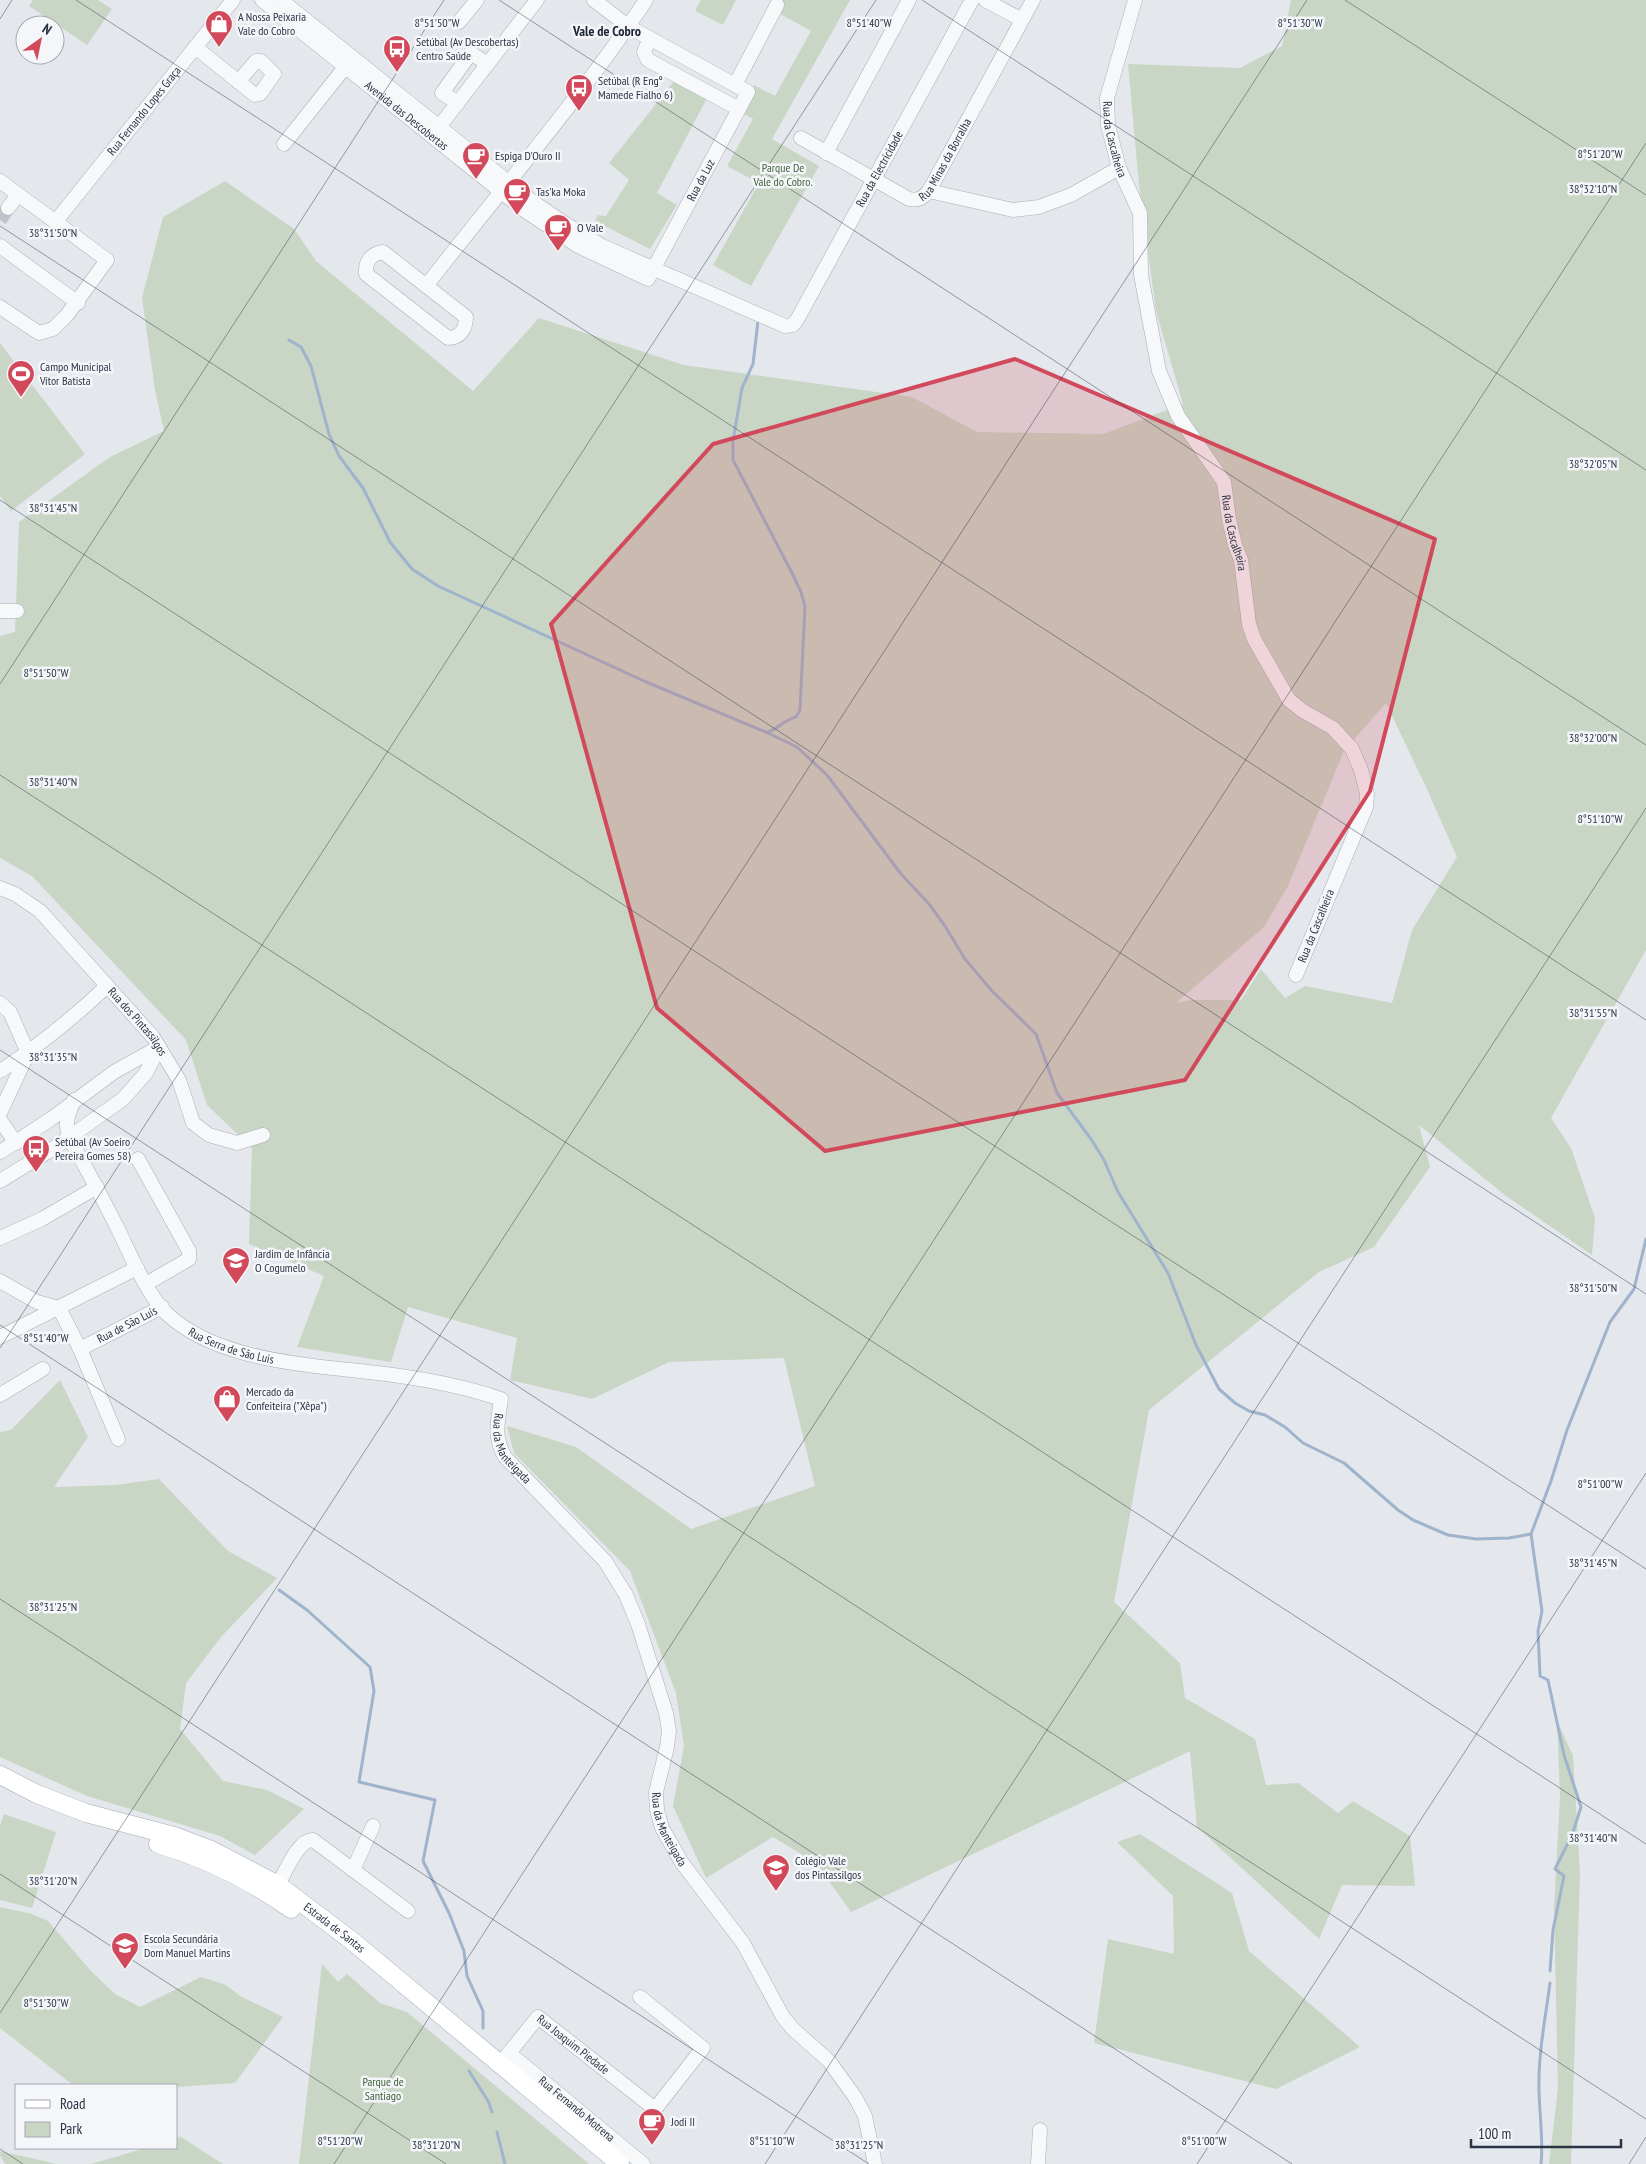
<svg xmlns="http://www.w3.org/2000/svg" width="1646" height="2164" viewBox="0 0 1646 2164" font-family="'PT Sans Narrow',sans-serif">
  <style>
    .green { fill: #c9d6c5; fill-rule: evenodd }
    .lines { fill: none; stroke-linecap: round; stroke-linejoin: round }
    .stream { stroke: #9fb4cc; stroke-width: 3 }
    .minor-tunnel { stroke: #bfc3cb; stroke-width: 14; stroke-dasharray: 14 7; stroke-linecap: butt }
    .minor-casing { stroke: #a9aeb7; stroke-width: 15 }
    .major-casing { stroke: #a3abb8; stroke-width: 19 }
    .minor { stroke: #f7f8fa; stroke-width: 14 }
    .major { stroke: #fff; stroke-width: 18 }
    .marked { fill: #d1495b; fill-opacity: 0.2; stroke: #d1495b; stroke-width: 4; stroke-linejoin: round }
    .ticks { fill: none; stroke: #2b3445; stroke-width: 1; stroke-opacity: 0.45 }
    .labels { text-anchor: middle; stroke-width: 5; stroke-linejoin: round; paint-order: stroke }
    .poi-label { font-size: 12px; fill: #2b3445; stroke: #f4f6f9; text-anchor: start }
    .street-label { font-size: 12px; fill: #2b3445; stroke: #f4f6f9 }
    .park-label { font-size: 12px; fill: #3f6138; stroke: #f4f6f9 }
    .neighbourhood-label { font-size: 14px; font-weight: bold; fill: #1d2536; stroke: #f4f6f9 }
    .ticks-label { font-size: 12px; text-anchor: middle; fill: #2b3445; stroke: #f4f6f9; stroke-width: 5; stroke-linejoin: round; paint-order: stroke }
  </style>
  <rect width="100%" height="100%" fill="#e4e7ec"/>
  <path class="green" d="M33 0H98L112 9 87 45 29 6Z
    M701 0H736L723 25 695 11Z
    M782 0H850L772 139 819 166 751 286 713 265 759 183 727 166 753 119 739 111 754 85 775 96 811 31 775 11Z
    M1291 0H1646V950L1551 1118 1571 1148 1595 1218 1592 1255 1506 1196 1419 1125 1430 1167 1374 1247 1319 1272 1149 1410 1114 1602 1180 1663 1185 1698 1255 1739 1266 1785 1298 1783 1338 1813 1353 1801 1410 1836 1415 1886 1342 1885 1319 1939 1197 1827 1190 1751 851 1912 816 1863 773 1837 706 1878 673 1806 684 1746 676 1693 630 1571 514 1453 507 1426 576 1447 691 1529 815 1486 784 1358 669 1362 592 1399 510 1380 517 1338 408 1307 391 1362 297 1347 324 1276 249 1244 252 1148 207 1105 186 1040 32 876 0 858V636L15 632 19 522 110 457 164 431 155 390 142 298 163 217 225 181 294 229 316 261 473 391 539 318 684 365 912 397 977 432 1103 434 1183 404 1156 311 1139 185 1128 64 1240 68 1282 46ZM1386 703 1426 787 1457 857 1412 930 1392 1003 1305 986 1285 998 1261 969 1241 1000H1191L1176 1003 1264 927 1288 886 1344 751Z
    M675 80 707 98 657 193 677 205 650 249 595 221 598 215 606 216 629 180 609 163Z
    M0 343 85 454 11 511 0 496Z
    M60 1380 88 1437 54 1487 116 1485 159 1479 228 1551 277 1578 221 1637 186 1683 180 1729 223 1781 267 1790 304 1809 255 1855 220 1836 87 1796 0 1757V1432L11 1430Z
    M1557 1720 1573 1756 1580 1873 1571 2164H1549L1558 2088 1554 1909 1560 1797Z
    M4 1814 56 1832 32 1908 0 1900V1825Z
    M1140 1834 1232 1893 1249 1951 1360 2047 1276 2089 1094 2043 1108 1939 1174 1954 1173 1896 1117 1842Z
    M0 1907 32 1914 48 1921 90 1970 115 1994 140 2007 201 1977 226 1985 240 1996 283 2017 235 2083 176 2087V2085H73L0 2028Z
    M322 1964 338 1982 347 1974 380 2003 407 2012 589 2164H299Z
    M181 2137 223 2164H91L146 2148H176V2138Z
    M0 2151 57 2164H5L0 2155Z"/>
  <g class="lines">
    <path class="stream" d="M758 321 753 364 742 388 733 441V460L791 571 801 592 805 606 800 710 796 717C784 720 779 728 768 732
      M289 340 301 347 311 366 329 434 339 456 363 488 390 542 412 569 438 586 644 681 768 733 797 747 827 775 901 874 929 904 945 926 965 959 992 991 1036 1034 1057 1093 1091 1139 1104 1160 1118 1192 1168 1273 1196 1345 1219 1389 1235 1403 1249 1411 1265 1415 1285 1427 1303 1443 1344 1463 1398 1510 1413 1520 1448 1535 1476 1539 1509 1538 1531 1534
      M279 1590 307 1610 370 1667 374 1691 359 1782 435 1800 423 1861 449 1913 464 1951 467 1976 483 2011V2028
      M1550 1971 1553 1930 1564 1876 1555 1869 1572 1835 1581 1807 1564 1755 1548 1680 1540 1676 1538 1631 1542 1611 1531 1534 1551 1481 1567 1430 1610 1322 1634 1289 1646 1239
      M469 2071 488 2101 492 2112
      M497 2132 505 2164
      M1541 2164C1544 2138 1538 2106 1539 2079 1539 2047 1546 2015 1550 1983"/>
    <path class="minor-tunnel" d="M0 220 8 208"/>
    <defs>
      <g id="minor">
        <path id="s1" d="M262 0 524 210 578 246 648 279 748 92 629 27 594 0"/>
        <path id="s2" d="M281 0 533 202 564 223 602 246 785 326 793 325 798 318 972 0"/>
        <path d="M985 0 1022 20"/>
        <path id="s3" d="M1135 0 1107 98 1108 125 1119 168 1140 213 1141 275 1159 371 1178 416 1224 482 1229 519 1235 545 1241 560 1249 624 1254 639 1289 700 1303 711 1333 728 1352 749 1361 770 1367 794 1366 807 1296 975"/>
        <path d="M459 22 477 0"/>
        <path d="M650 38 644 52 648 60 739 109"/>
        <path d="M195 47 255 95 260 94 274 74 261 61H256L238 82"/>
        <path d="M735 85 777 5"/>
        <path d="M458 103 442 93 471 53 487 64"/>
        <path d="M439 127 537 0"/>
        <path id="s4" d="M801 138 909 199C918 201 923 198 929 191L1033 0"/>
        <path d="M284 144 346 66"/>
        <path d="M826 153 909 0"/>
        <path d="M0 181 107 260 67 315 53 329 39 333 0 307"/>
        <path d="M929 191 1013 210 1039 207 1071 195 1119 168"/>
        <path d="M8 208 18 195"/>
        <path id="s5" d="M56 221 233 0"/>
        <path d="M0 246 78 303"/>
        <path d="M383 252 466 317C466 329 460 338 448 338L366 274C365 261 371 254 383 252Z"/>
        <path d="M426 286C500 191 579 100 646 0"/>
        <path d="M0 611H17"/>
        <path id="s6" d="M0 888 15 894 40 911 153 1037 179 1080 193 1123 209 1135 237 1143 263 1135"/>
        <path d="M0 1003 10 1012 28 1053 0 1113"/>
        <path d="M0 1071C39 1046 73 1018 107 986"/>
        <path id="s7" d="M74 1100C69 1112 64 1123 69 1137 86 1168 103 1199 119 1231 131 1256 147 1294 166 1313 221 1365 322 1365 393 1375 430 1380 466 1387 501 1399 498 1422 493 1436 505 1457L605 1561 626 1595 638 1624 666 1713 669 1731 667 1747 656 1792 657 1810 662 1828 682 1863 743 1943 783 2017 793 2029 829 2061 855 2097 865 2116 875 2164"/>
        <path d="M0 1120 16 1143"/>
        <path d="M0 1152 51 1119 114 1072 159 1047"/>
        <path d="M138 1159 189 1251V1259L146 1284"/>
        <path d="M0 1181 57 1146 123 1099 146 1073 159 1047"/>
        <path d="M0 1238 42 1219 97 1187"/>
        <path d="M0 1281 37 1302 59 1308"/>
        <path id="s8" d="M59 1308 80 1349 162 1307"/>
        <path d="M0 1337 137 1268"/>
        <path d="M80 1349 118 1439"/>
        <path d="M0 1395 43 1369"/>
        <path d="M353 1870 373 1826"/>
        <path d="M278 1885C285 1873 298 1839 313 1840L408 1911"/>
        <path id="s9" d="M509 2053 643 2164"/>
        <path id="s10" d="M500 2064 538 2017 655 2109 703 2048 640 1997"/>
        <path d="M1038 2164 1040 2130"/>
      </g>
      <g id="major">
        <path id="s11" d="M0 1775 37 1794 86 1813 174 1836 211 1850 278 1885 351 1940 620 2164"/>
        <path d="M158 1844C206 1858 250 1880 291 1909"/>
      </g>
    </defs>
    <use href="#minor" class="minor-casing"/>
    <use href="#major" class="major-casing"/>
    <use href="#minor" class="minor"/>
    <use href="#major" class="major"/>
  </g>
  <path class="marked" d="M1015 359 1435 539 1370 791 1185 1080 825 1151 657 1008 551 624 713 444Z"/>
  <path class="ticks" d="M76 0 1646 1020M499 0 1646 745M922 0 1646 470M1345 0 1646 195M0 19 12 0M0 226 1646 1294M0 500 1646 1569M0 684 444 0M0 775 1646 1844M0 1050 1646 2119M0 1325 1292 2164M0 1348 876 0M0 1599 869 2164M0 1874 446 2164M0 2013 1307 0M0 2149 23 2164M334 2164 1646 143M765 2164 1646 808M1197 2164 1646 1473M1629 2164 1646 2137"/>
  <defs>
    <symbol id="shop-pin" viewBox="-11 -11 22 30"><path d="M0 17L-7.5 6A9.5 9.5 0 1 1 7.5 6Z" fill="#d1495b" stroke="#f4f6f9"/><path d="M-5-2.5h2.3a2.7 3.5 0 0 1 5.4 0H5L5.5 6h-11ZM-1.5-2.5h3a1.5 2.3 0 0 0-3 0Z" fill="#fff"/></symbol>
    <symbol id="bus-pin" viewBox="-11 -11 22 30"><path d="M0 17L-7.5 6A9.5 9.5 0 1 1 7.5 6Z" fill="#d1495b" stroke="#f4f6f9"/><path d="M-5-6H5V4H4V6H2V4H-2V6H-4V4H-5ZM-3.5-4V0h7V-4ZM-3.5 1.2v1.5H-2V1.2ZM2 1.2v1.5H3.5V1.2Z" fill="#fff"/></symbol>
    <symbol id="cafe-pin" viewBox="-11 -11 22 30"><path d="M0 17L-7.5 6A9.5 9.5 0 1 1 7.5 6Z" fill="#d1495b" stroke="#f4f6f9"/><path d="M-5.5-4.5H6V0H3Q3 3.5 0 3.5H-2.5Q-5.5 3.5-5.5 0ZM3-3.2v2h1.7v-2ZM-6 4.5H4V6H-6Z" fill="#fff"/></symbol>
    <symbol id="stadium-pin" viewBox="-11 -11 22 30"><path d="M0 17L-7.5 6A9.5 9.5 0 1 1 7.5 6Z" fill="#d1495b" stroke="#f4f6f9"/><path d="M0-5a6.5 5 0 1 0 0 10a6.5 5 0 1 0 0-10ZM-3.5-1.8h7v3.6h-7Z" fill="#fff"/></symbol>
    <symbol id="school-pin" viewBox="-11 -11 22 30"><path d="M0 17L-7.5 6A9.5 9.5 0 1 1 7.5 6Z" fill="#d1495b" stroke="#f4f6f9"/><path d="M0-5L7-2L0 1L-7-2ZM-4 1L0 2.5L4 1V4Q0 6-4 4Z" fill="#fff"/></symbol>
  </defs>
  <g fill-rule="evenodd">
    <use href="#shop-pin" x="203" y="8" width="32" height="43"/>
    <use href="#bus-pin" x="381" y="33" width="32" height="43"/>
    <use href="#bus-pin" x="563" y="72" width="32" height="43"/>
    <use href="#cafe-pin" x="460" y="140" width="32" height="43"/>
    <use href="#cafe-pin" x="501" y="176" width="32" height="43"/>
    <use href="#cafe-pin" x="542" y="212" width="32" height="43"/>
    <use href="#stadium-pin" x="5" y="358" width="32" height="43"/>
    <use href="#bus-pin" x="20" y="1133" width="32" height="43"/>
    <use href="#school-pin" x="220" y="1245" width="32" height="43"/>
    <use href="#shop-pin" x="211" y="1383" width="32" height="43"/>
    <use href="#school-pin" x="760" y="1852" width="32" height="43"/>
    <use href="#school-pin" x="109" y="1930" width="32" height="43"/>
    <use href="#cafe-pin" x="636" y="2106" width="32" height="43"/>
  </g>
  <g class="labels">
    <g class="poi-label">
      <text x="238" y="21">A Nossa Peixaria<tspan x="238" dy="14">Vale do Cobro</tspan></text>
      <text x="416" y="46">Setúbal (Av Descobertas)<tspan x="416" dy="14">Centro Saúde</tspan></text>
      <text x="598" y="85">Setúbal (R Engº<tspan x="598" dy="14">Mamede Fialho 6)</tspan></text>
      <text x="495" y="160">Espiga D'Ouro II</text>
      <text x="536" y="196">Tas'ka Moka</text>
      <text x="577" y="232">O Vale</text>
      <text x="40" y="371">Campo Municipal<tspan x="40" dy="14">Vítor Batista</tspan></text>
      <text x="55" y="1146">Setúbal (Av Soeiro<tspan x="55" dy="14">Pereira Gomes 58)</tspan></text>
      <text x="255" y="1258">Jardim de Infância<tspan x="255" dy="14">O Cogumelo</tspan></text>
      <text x="246" y="1396">Mercado da<tspan x="246" dy="14">Confeiteira ("Xêpa")</tspan></text>
      <text x="795" y="1865">Colégio Vale<tspan x="795" dy="14">dos Pintassilgos</tspan></text>
      <text x="144" y="1943">Escola Secundária<tspan x="144" dy="14">Dom Manuel Martins</tspan></text>
      <text x="671" y="2126">Jodi II</text>
    </g>
    <g class="street-label">
      <text dy="4" stroke="none"><textPath href="#s5" startOffset="141">Rua Fernando Lopes Graça</textPath></text>
      <text dy="4" stroke="none"><textPath href="#s1" startOffset="185">Avenida das Descobertas</textPath></text>
      <text dy="4" stroke="none"><textPath href="#s3" startOffset="144">Rua da Cascalheira</textPath></text>
      <text dy="4" stroke="none"><textPath href="#s4" startOffset="182">Rua Minas da Borralha</textPath></text>
      <text dy="4" stroke="none"><textPath href="#s2" startOffset="791">Rua da Electricidade</textPath></text>
      <text dy="4" stroke="none"><textPath href="#s1" startOffset="590">Rua da Luz</textPath></text>
      <text dy="4" stroke="none"><textPath href="#s3" startOffset="564">Rua da Cascalheira</textPath></text>
      <text transform="translate(1316 926) rotate(-68)" y="4">Rua da Cascalheira</text>
      <text dy="4" stroke="none"><textPath href="#s6" startOffset="194">Rua dos Pintassilgos</textPath></text>
      <text dy="4" stroke="none"><textPath href="#s8" startOffset="99">Rua de São Luís</textPath></text>
      <text dy="4" stroke="none"><textPath href="#s7" startOffset="314">Rua Serra de São Luis</textPath></text>
      <text dy="4" stroke="none"><textPath href="#s7" startOffset="644">Rua da Manteigada</textPath></text>
      <text dy="4" stroke="none"><textPath href="#s7" startOffset="1079">Rua da Manteigada</textPath></text>
      <text dy="4" stroke="none"><textPath href="#s11" startOffset="371">Estrada de Santas</textPath></text>
      <text dy="4" stroke="none"><textPath href="#s10" startOffset="105">Rua Joaquim Piedade</textPath></text>
      <text dy="4" stroke="none"><textPath href="#s9" startOffset="88">Rua Fernando Motrena</textPath></text>
    </g>
    <g class="park-label">
      <text x="783" y="172">Parque De<tspan x="783" dy="14">Vale do Cobro.</tspan></text>
      <text x="383" y="2086">Parque de<tspan x="383" dy="14">Santiago</tspan></text>
    </g>
    <g class="neighbourhood-label">
      <text x="607" y="36">Vale de Cobro</text>
    </g>
  </g>
  <g class="ticks-label">
    <text x="869" y="27">8°51'40"W</text>
    <text x="1300" y="27">8°51'30"W</text>
    <text x="437" y="27">8°51'50"W</text>
    <text x="1600" y="158">8°51'20"W</text>
    <text x="1593" y="193">38°32'10"N</text>
    <text x="53" y="237">38°31'50"N</text>
    <text x="1593" y="468">38°32'05"N</text>
    <text x="53" y="512">38°31'45"N</text>
    <text x="46" y="677">8°51'50"W</text>
    <text x="1593" y="742">38°32'00"N</text>
    <text x="53" y="786">38°31'40"N</text>
    <text x="1600" y="823">8°51'10"W</text>
    <text x="1593" y="1017">38°31'55"N</text>
    <text x="53" y="1061">38°31'35"N</text>
    <text x="1593" y="1292">38°31'50"N</text>
    <text x="46" y="1342">8°51'40"W</text>
    <text x="1600" y="1488">8°51'00"W</text>
    <text x="1593" y="1567">38°31'45"N</text>
    <text x="53" y="1611">38°31'25"N</text>
    <text x="1593" y="1842">38°31'40"N</text>
    <text x="53" y="1885">38°31'20"N</text>
    <text x="46" y="2007">8°51'30"W</text>
    <text x="340" y="2145">8°51'20"W</text>
    <text x="772" y="2145">8°51'10"W</text>
    <text x="1204" y="2145">8°51'00"W</text>
    <text x="436" y="2149">38°31'20"N</text>
    <text x="859" y="2149">38°31'25"N</text>
  </g>
  <rect x="15" y="2084" width="162" height="65" fill="#f4f6f9" stroke="#a4a8b1"/>
  <rect x="25" y="2100" width="25" height="8" fill="#ffffff" stroke="#a4a8b1"/>
  <text x="60" y="2109" font-size="15" fill="#2b3445">Road</text>
  <rect x="25" y="2122" width="25" height="15" fill="#c9d6c5" stroke="#a4a8b1"/>
  <text x="60" y="2134" font-size="15" fill="#2b3445">Park</text>
  <g transform="translate(40 40) rotate(33)"><circle r="24" fill="#f4f6f9" stroke="#a4a8b1"/>
  <path d="M0-4L9 19L0 12L-9 19Z" fill="#d1495b"/>
  <text y="-8" font-size="14" font-weight="bold" text-anchor="middle" fill="#2b3445">N</text>
  </g>
  <path d="M1471 2139v8h150v-8" fill="none" stroke="#2b3445" stroke-width="2.5"/>
  <text x="1478" y="2139" font-size="15" fill="#2b3445" stroke="#f4f6f9" stroke-width="4" paint-order="stroke">100 m</text>
</svg>
